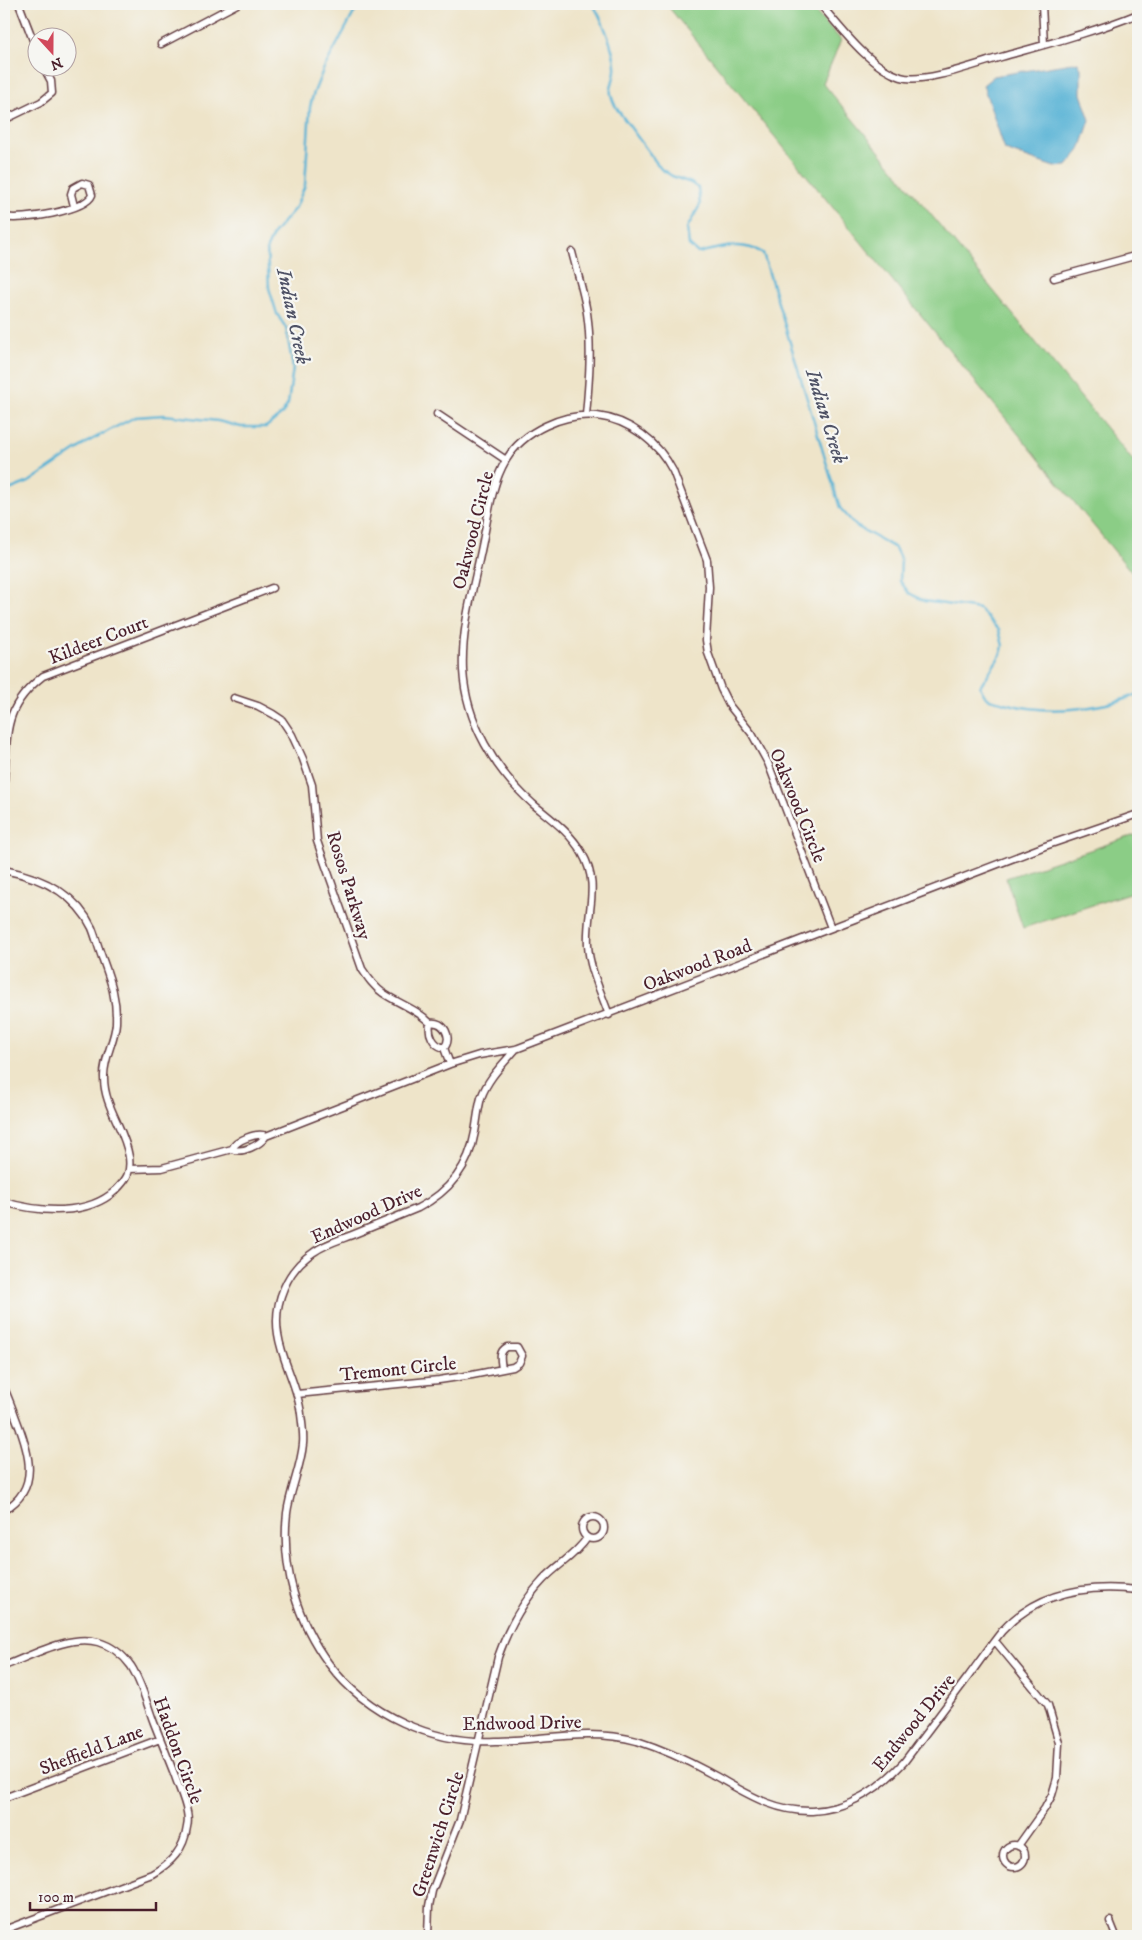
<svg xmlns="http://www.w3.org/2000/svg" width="1142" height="1940" viewBox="0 0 1142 1940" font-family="'IM FELL DW Pica',serif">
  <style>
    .green { fill: #8bcd86; stroke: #6a7658 }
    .water { fill: #57b2d5; stroke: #506880 }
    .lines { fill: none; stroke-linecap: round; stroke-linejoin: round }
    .stream { stroke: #57b2d5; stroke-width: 2.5 }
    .minor-casing { stroke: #633d43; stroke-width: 9 }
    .minor { stroke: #fff; stroke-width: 6 }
    .labels { text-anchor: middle; stroke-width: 4.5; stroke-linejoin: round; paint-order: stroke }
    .street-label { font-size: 19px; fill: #4a1f2b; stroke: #f6f6f2 }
    .water-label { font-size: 20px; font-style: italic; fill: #4f5266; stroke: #f6f6f2 }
  </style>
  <rect width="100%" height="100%" fill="#f6f6f2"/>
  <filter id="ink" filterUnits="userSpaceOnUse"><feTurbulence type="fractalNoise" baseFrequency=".02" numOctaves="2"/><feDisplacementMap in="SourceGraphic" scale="10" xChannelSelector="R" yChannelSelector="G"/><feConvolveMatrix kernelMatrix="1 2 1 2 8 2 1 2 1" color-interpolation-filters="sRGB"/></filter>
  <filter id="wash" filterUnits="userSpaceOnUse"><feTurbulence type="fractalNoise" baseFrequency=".0096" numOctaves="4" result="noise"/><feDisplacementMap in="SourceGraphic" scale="20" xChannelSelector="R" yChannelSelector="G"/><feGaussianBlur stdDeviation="1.12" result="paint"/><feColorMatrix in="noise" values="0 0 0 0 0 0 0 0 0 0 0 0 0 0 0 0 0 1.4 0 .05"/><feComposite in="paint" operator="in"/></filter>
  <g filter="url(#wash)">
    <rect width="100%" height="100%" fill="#eee4c9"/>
    <path class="green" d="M666 4H808L841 40 823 83 1138 467V580Z
      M1138 834V890L1023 928 1006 878Z"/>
    <path class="water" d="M1078 62 1081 68V94L1090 120 1080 150 1067 166 1054 167 1005 150 983 85 994 76Z"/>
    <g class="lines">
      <path class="stream" d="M592 4C601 14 614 50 615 65 617 85 603 84 617 109L661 169 672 176 691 183 698 188 700 205 687 228 689 245 698 253C722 248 740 240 763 253L840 508 856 526 895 548 901 560 900 581 909 593 924 601 979 609 999 630 1003 646 1001 654 980 687C982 690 984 695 986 697 990 700 999 701 1005 703 1045 715 1100 710 1138 694
        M4 492 29 482 91 440 135 417 164 415 218 421 241 427H266L282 414 288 404 293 368 286 328 277 314 269 288 267 248 274 233 296 207 305 185 310 107 313 95 323 70 355 11 365 4"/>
    </g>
  </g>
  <g filter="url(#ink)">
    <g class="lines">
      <defs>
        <path id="minor" d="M19 4 38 53
          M820 4C841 28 869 67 901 77 923 84 977 64 1001 57 1047 44 1094 32 1138 14
          M1042 4 1044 45
          M161 44 237 4
          M4 120 41 102 52 93 51 81 44 68
          M4 217C21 221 86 211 92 195L89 185 82 183 73 188 71 194 74 206
          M572 252C577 272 584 293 587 313 592 347 589 382 586 415
          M1054 278 1138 255
          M437 414 506 460
          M234 698 258 706 273 714 282 720 292 735 303 759 312 785 317 841 362 969C368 978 374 987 383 993 399 1004 417 1009 430 1023 444 1020 453 1038 444 1048
          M4 780C8 733 2 708 43 676L272 588
          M4 870C40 877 75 892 92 928 96 938 99 950 103 960 111 982 117 999 116 1023 115 1041 103 1058 104 1078 104 1107 125 1129 129 1157 131 1173 127 1179 116 1190 87 1217 39 1212 4 1202
          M609 1015C601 992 589 968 588 945 586 910 601 886 582 853 570 832 551 819 533 804 495 770 466 723 463 670 461 628 474 586 482 546 488 518 491 485 506 460 524 430 564 413 597 416 630 420 658 442 673 471L707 560 709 587 706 640 708 653 721 689 729 705 752 734 768 763 831 928
          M430 1023C428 1034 433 1045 444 1048L450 1064
          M516 1049C503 1064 488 1078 481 1098 478 1109 477 1121 475 1132 469 1167 449 1192 418 1208 396 1217 374 1226 352 1235 339 1240 325 1244 314 1252 287 1269 273 1303 278 1334 282 1362 298 1386 301 1414 302 1424 304 1434 303 1444 301 1467 290 1490 287 1513 281 1568 297 1621 329 1664 367 1715 433 1744 495 1741 543 1740 590 1728 637 1741 662 1749 686 1760 708 1772 742 1790 771 1812 812 1811 850 1809 879 1789 904 1762 925 1734 947 1705 968 1677 979 1662 990 1646 1002 1631 1038 1591 1088 1584 1138 1590
          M232 1149C236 1140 257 1132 266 1136
          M129 1169 162 1168 232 1149C242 1154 260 1145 266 1136L450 1064 479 1055 516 1049 1045 846 1138 814
          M4 1388C9 1399 13 1410 17 1421 29 1452 41 1489 4 1510
          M297 1394 439 1380 472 1375 513 1367 519 1363 522 1356 517 1347H507C498 1352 501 1360 502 1369
          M582 1528a11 11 0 1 1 22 0a11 11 0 1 1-22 0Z
          M995 1641 1048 1705 1059 1743 1057 1778 1052 1795 1045 1808 1018 1846
          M4 1666C31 1656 69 1634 98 1642 112 1646 123 1655 131 1666 142 1683 147 1705 154 1723 161 1741 168 1758 175 1776 179 1788 185 1800 187 1812 188 1817 188 1823 187 1827 184 1850 171 1863 152 1874L4 1930
          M4 1798 160 1739
          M1003 1856a11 11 0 1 1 22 0a11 11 0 1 1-22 0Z
          M1110 1921 1116 1936
          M428 1936 429 1906 432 1891 460 1820 498 1657C508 1629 523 1601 543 1580 557 1565 576 1555 587 1538"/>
      </defs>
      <use href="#minor" class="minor-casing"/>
      <use href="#minor" class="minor"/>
    </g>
  </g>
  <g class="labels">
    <g class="street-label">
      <text transform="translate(472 530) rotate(-76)" y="7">Oakwood Circle</text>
      <text transform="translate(98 639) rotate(-21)" y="7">Kildeer Court</text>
      <text transform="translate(799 805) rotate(68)" y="7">Oakwood Circle</text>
      <text transform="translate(350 885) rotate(73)" y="7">Rosos Parkway</text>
      <text transform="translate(697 964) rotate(-21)" y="7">Oakwood Road</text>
      <text transform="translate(366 1213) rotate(-24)" y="7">Endwood Drive</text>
      <text transform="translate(398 1368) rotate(-6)" y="7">Tremont Circle</text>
      <text transform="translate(522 1722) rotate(-1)" y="7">Endwood Drive</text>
      <text transform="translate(913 1722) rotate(-51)" y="7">Endwood Drive</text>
      <text transform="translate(91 1749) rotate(-21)" y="7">Sheffield Lane</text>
      <text transform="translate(179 1750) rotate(70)" y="7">Haddon Circle</text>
      <text transform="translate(437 1834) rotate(-72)" y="7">Greenwich Circle</text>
    </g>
    <g class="water-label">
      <text transform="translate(294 316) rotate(78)" y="7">Indian Creek</text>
      <text transform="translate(827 416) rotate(73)" y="7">Indian Creek</text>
    </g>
  </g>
  <rect width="1142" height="1940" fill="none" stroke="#f6f6f2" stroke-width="20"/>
  <g transform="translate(52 52) rotate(159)"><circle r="24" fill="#f6f6f2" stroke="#b1a0a2"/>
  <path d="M0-4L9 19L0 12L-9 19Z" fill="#d1495b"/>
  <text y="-8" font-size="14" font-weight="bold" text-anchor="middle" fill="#4a1f2b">N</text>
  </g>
  <path d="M30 1902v8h126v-8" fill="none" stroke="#4a1f2b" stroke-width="2.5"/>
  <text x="38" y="1902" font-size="15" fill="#4a1f2b" stroke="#f6f6f2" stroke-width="4" paint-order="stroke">100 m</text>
</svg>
